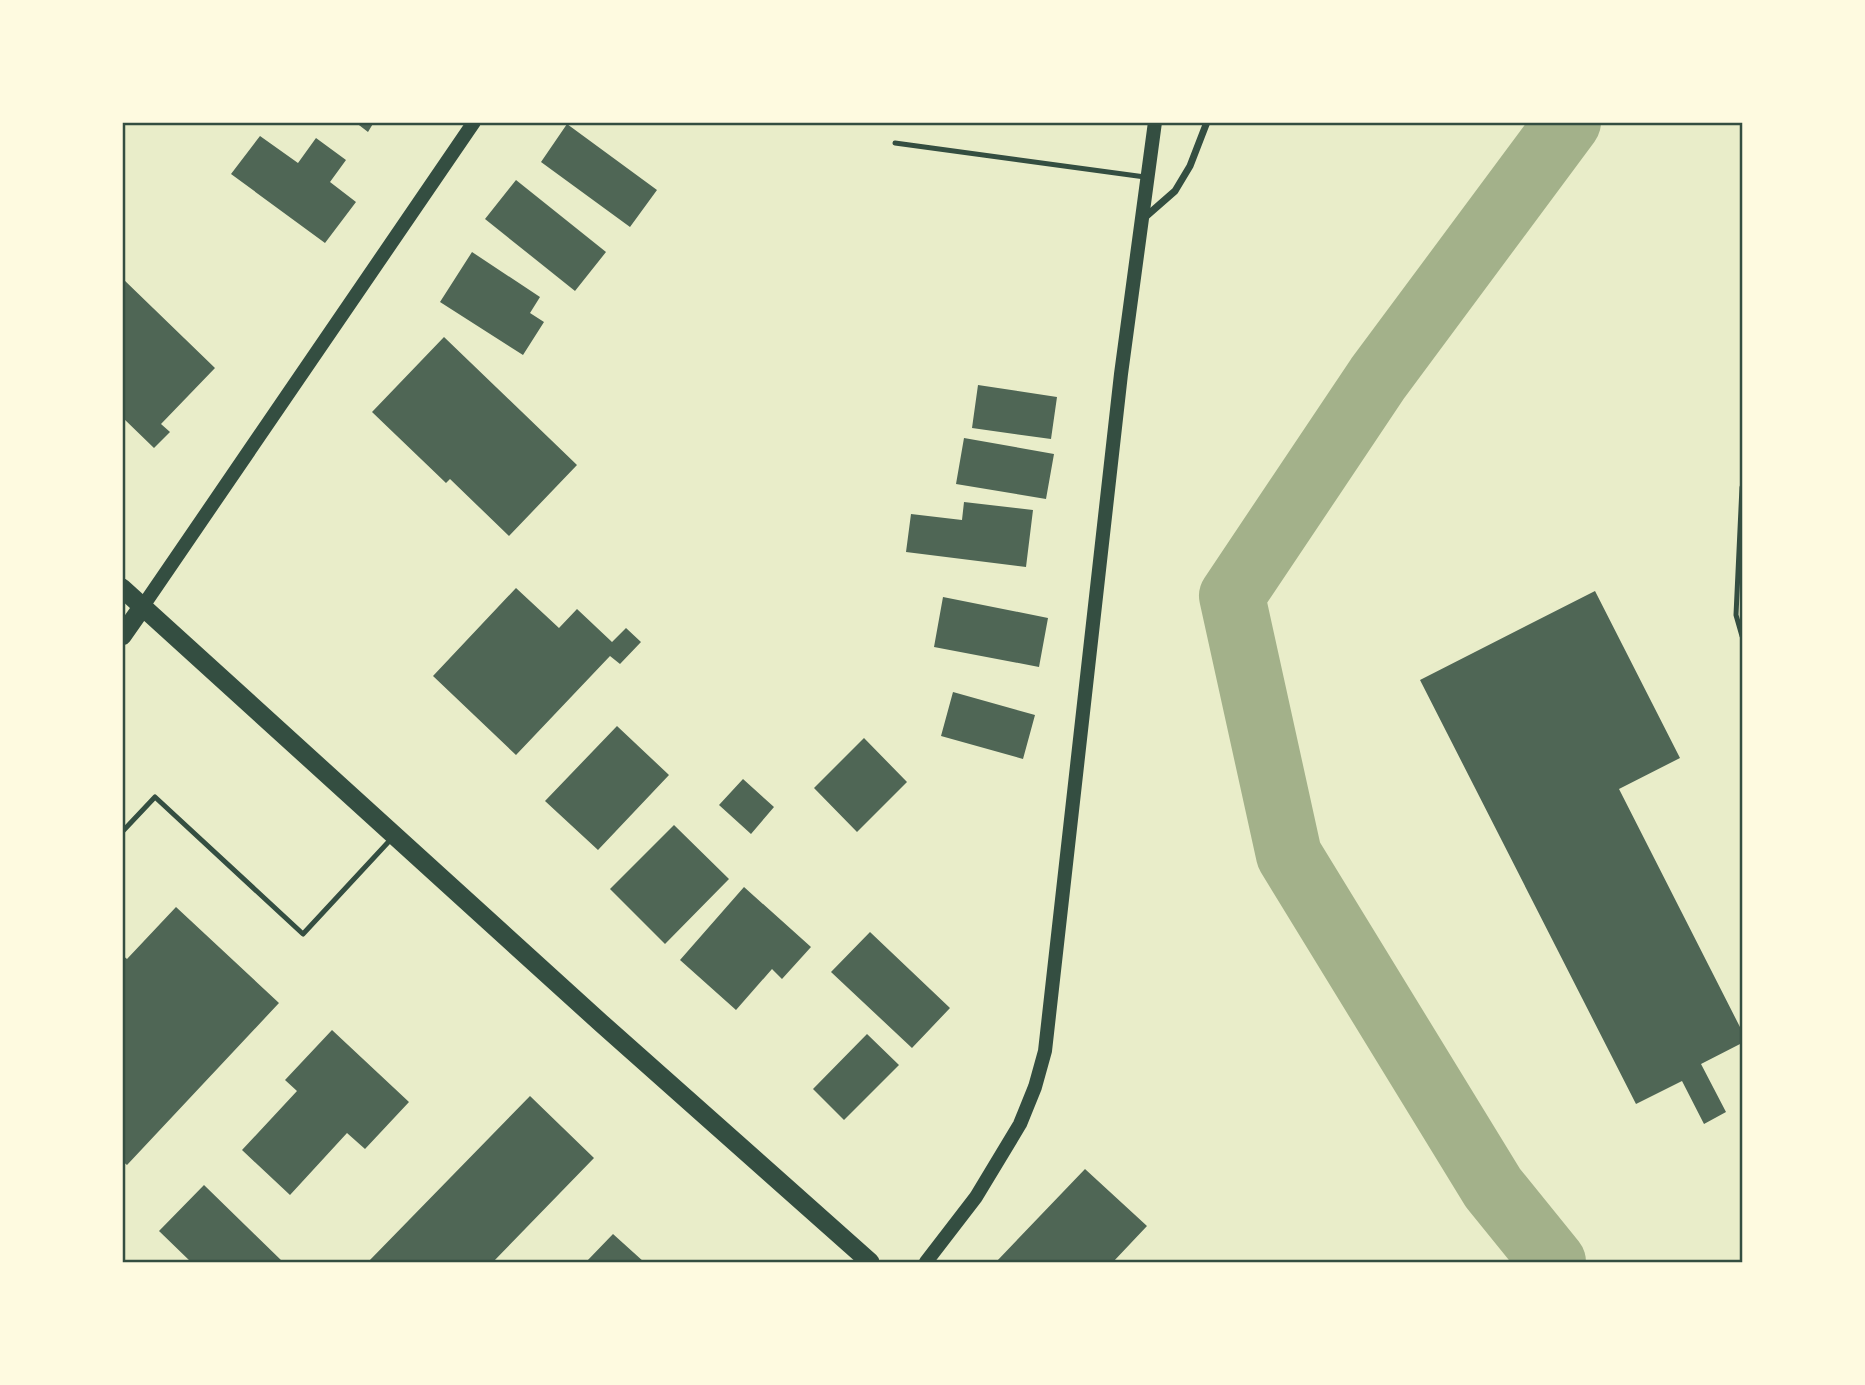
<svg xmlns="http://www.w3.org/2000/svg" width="1865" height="1385" viewBox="0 0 1865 1385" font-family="'Open Sans',sans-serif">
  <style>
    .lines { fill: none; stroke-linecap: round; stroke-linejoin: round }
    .river { stroke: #a3b18a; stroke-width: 66 }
    .building { fill: #4f6655 }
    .service { stroke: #344e41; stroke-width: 5 }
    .minor { stroke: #344e41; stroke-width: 7 }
    .secondary { stroke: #344e41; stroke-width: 14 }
    .trunk { stroke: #344e41; stroke-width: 19 }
    .neatline { fill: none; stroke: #344e41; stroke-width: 2.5 }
  </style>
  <rect width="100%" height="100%" fill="#e9edc9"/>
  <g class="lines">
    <path class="river" d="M1553 1262 1493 1188 1289 855 1232 596 1378 378 1568 122"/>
  </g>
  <path class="building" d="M355 122H374L368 132Z
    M567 124 657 190 630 227 541 162Z
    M260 136 298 163 316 138 346 160 330 182 356 202 325 243 231 174Z
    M516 180 606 252 575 291 485 219Z
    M472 252 540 297 530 313 544 322 523 355 440 302Z
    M122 278 215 368 161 424 170 432 154 448 122 417Z
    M444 337 577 465 509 536 450 479 446 483 372 412Z
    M978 385 1057 397 1051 439 972 428Z
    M964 438 1054 454 1046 499 956 484Z
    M964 502 1033 510 1026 567 906 552 911 514 962 520Z
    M516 588 559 628 577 609 612 642 626 628 641 642 620 664 610 656 516 755 433 676Z
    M1595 591 1680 758 1619 789 1742 1031V1043L1701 1064 1726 1112 1704 1124 1682 1081 1636 1104 1420 680Z
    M943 597 1048 618 1039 667 934 647Z
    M953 692 1035 715 1023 759 941 736Z
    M617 726 669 775 598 850 545 801Z
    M864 738 907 782 857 832 814 788Z
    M743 779 774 807 751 834 719 805Z
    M674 825 729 879 665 944 610 889Z
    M744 887 811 947 782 979 772 969 736 1010 680 960Z
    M176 907 279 1003 127 1165 122 1161V955L127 959Z
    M870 932 950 1008 912 1048 831 972Z
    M332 1030 409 1102 365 1149 347 1133 290 1195 242 1150 297 1091 285 1080Z
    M867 1034 899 1065 844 1120 813 1089Z
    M530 1096 594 1158 493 1262H368Z
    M1085 1169 1147 1226 1113 1262H996Z
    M204 1185 283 1262H191L159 1231Z
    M613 1234 644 1262H586Z"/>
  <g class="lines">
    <path class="service" d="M895 143 1145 177
      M1742 487 1736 615 1742 636
      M122 832 155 797 303 934 393 837"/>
    <path class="minor" d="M1143 219 1175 191 1190 166 1207 122"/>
    <path class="secondary" d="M143 606 474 122
      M926 1262 976 1197 1020 1124 1035 1087 1045 1051 1121 374 1155 122"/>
    <path class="trunk" d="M122 588 601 1023 870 1262
      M122 636 143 606"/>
  </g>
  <rect width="1865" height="1385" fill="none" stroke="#fefae0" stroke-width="248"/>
  <rect x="124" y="124" width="1617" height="1137" class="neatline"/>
</svg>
